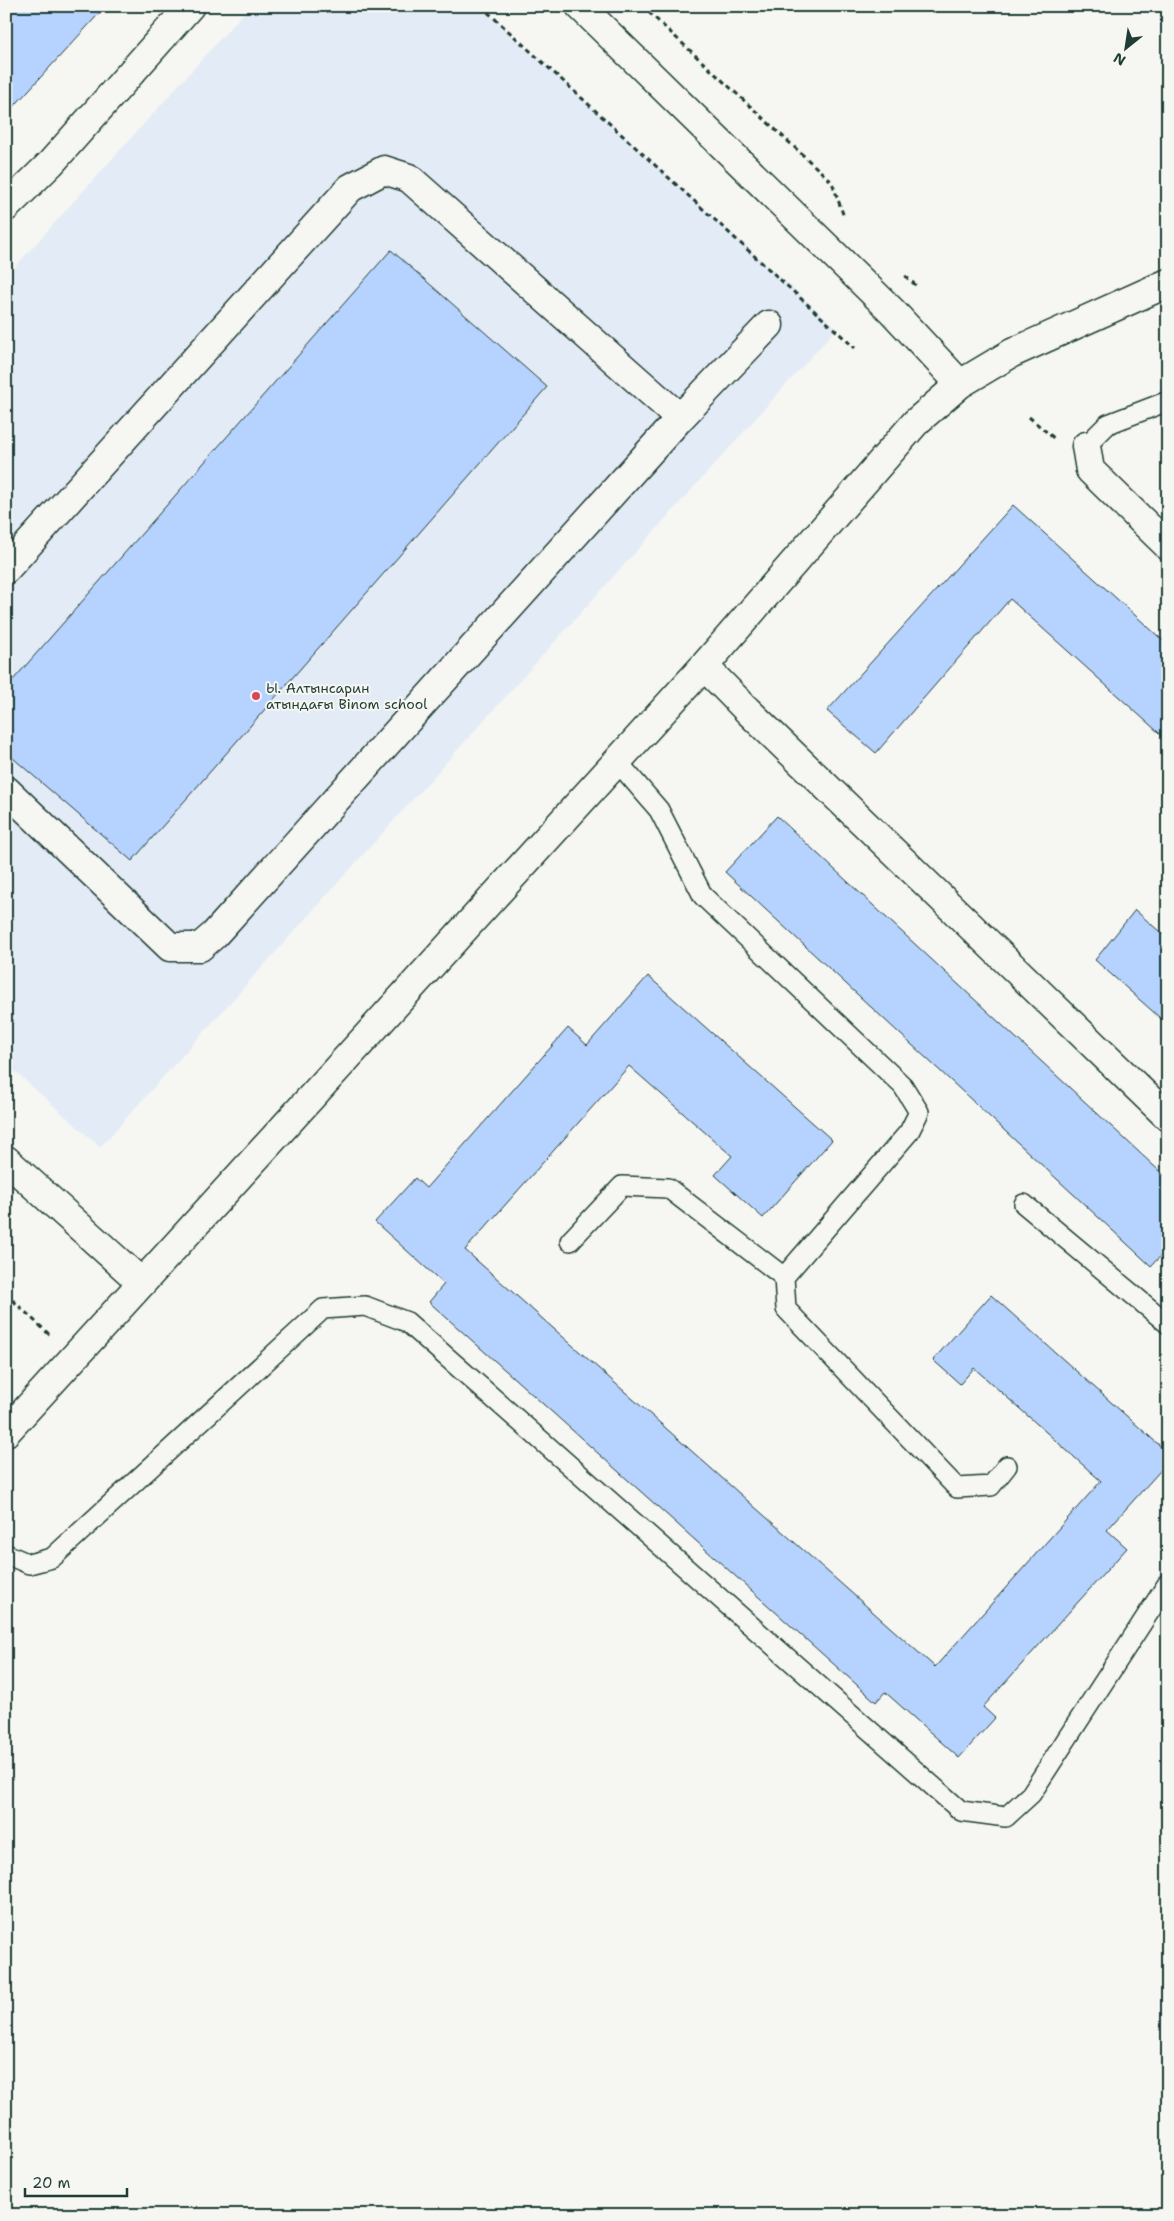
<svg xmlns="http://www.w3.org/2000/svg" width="1174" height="2221" viewBox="0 0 1174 2221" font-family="'Shantell Sans',sans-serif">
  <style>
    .built { fill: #e3ebf6 }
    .building { fill: #b6d2ff; stroke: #1f3d34 }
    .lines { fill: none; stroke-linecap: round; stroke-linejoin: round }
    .lane-casing { stroke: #1f3d34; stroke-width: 22 }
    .street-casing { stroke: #1f3d34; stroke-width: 31 }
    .path { stroke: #1f3d34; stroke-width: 3; stroke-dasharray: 5 4; stroke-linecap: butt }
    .lane { stroke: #f6f6f2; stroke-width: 19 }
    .street { stroke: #f6f6f2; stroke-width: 28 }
    .poi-dot { fill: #d1495b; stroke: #f6f6f2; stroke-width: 2 }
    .labels { text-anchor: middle; stroke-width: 4; stroke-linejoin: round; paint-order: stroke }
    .poi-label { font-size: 14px; fill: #1f3d34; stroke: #f6f6f2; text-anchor: start }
  </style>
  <rect width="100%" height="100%" fill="#f6f6f2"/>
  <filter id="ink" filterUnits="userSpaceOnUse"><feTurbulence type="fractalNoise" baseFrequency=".02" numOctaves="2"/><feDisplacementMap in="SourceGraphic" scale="10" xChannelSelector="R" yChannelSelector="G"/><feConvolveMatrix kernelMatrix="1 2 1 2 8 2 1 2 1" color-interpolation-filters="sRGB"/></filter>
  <g filter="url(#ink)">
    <path class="built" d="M250 6H479L837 328 100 1147 6 1063V277Z"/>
    <path class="building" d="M6 6H106L6 115Z
      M391 250 547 387 132 861 6 752V688Z
      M1013 505 1168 645V741L1010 599 876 753 827 711Z
      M777 816 1168 1179V1248L1151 1266 725 872Z
      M1135 910 1168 939V1025L1095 960Z
      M648 976 832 1140 763 1218 715 1175 732 1156 629 1066 465 1250 935 1667 1101 1481 974 1368 960 1384 933 1360 991 1295 1168 1453V1462L1107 1530 1127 1548 983 1707 995 1718 959 1758 885 1692 876 1702 429 1302 444 1284 375 1222 415 1178 426 1188 568 1028 587 1045Z"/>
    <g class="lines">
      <defs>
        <path id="lane" d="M1086 446 1108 424 1168 401
          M617 761 659 810 703 896 903 1086 919 1112 909 1132 784 1277 786 1309 957 1488 991 1486 1007 1466
          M1024 1204 1168 1324
          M570 1241 622 1186 668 1188 784 1277
          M6 1554 29 1564 52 1558 323 1309 365 1306 407 1322 961 1811 1006 1817 1031 1794 1168 1583"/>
        <path id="street" d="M580 6 892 311 960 384
          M6 207 51 163 190 6
          M1086 446 1090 470 1168 546
          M6 569 350 188 384 170 409 178 680 418
          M704 666 748 711 1168 1117
          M6 790 170 947H200L214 935 680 418 769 325
          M6 1160 142 1283
          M6 1432 704 666 916 422 960 384 1012 353 1168 283"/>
      </defs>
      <use href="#lane" class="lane-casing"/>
      <use href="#street" class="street-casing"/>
      <path class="path" d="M481 6 855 348
        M642 6 832 182 844 217
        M905 276 918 287
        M1029 417 1056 440
        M6 1294 52 1337"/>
      <use href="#lane" class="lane"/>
      <use href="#street" class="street"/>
    </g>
  </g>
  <circle class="poi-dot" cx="256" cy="696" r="5"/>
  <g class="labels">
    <g class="poi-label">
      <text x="266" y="693">Ы. Алтынсарин<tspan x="266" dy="16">атындағы Binom school</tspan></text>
    </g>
  </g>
  <rect width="1174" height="2221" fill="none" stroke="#f6f6f2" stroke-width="25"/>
  <rect x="12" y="12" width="1149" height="2196" fill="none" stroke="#1f3d34" stroke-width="2" filter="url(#ink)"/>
  <g transform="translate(1126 48) rotate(210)" stroke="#f6f6f2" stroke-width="4" paint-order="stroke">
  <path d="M0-4L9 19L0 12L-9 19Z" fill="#1f3d34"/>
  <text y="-8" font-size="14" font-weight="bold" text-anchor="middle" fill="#1f3d34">N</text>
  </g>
  <path d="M25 2188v8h102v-8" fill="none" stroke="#1f3d34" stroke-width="2.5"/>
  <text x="32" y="2188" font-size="15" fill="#1f3d34" stroke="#f6f6f2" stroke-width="4" paint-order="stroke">20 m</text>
</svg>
